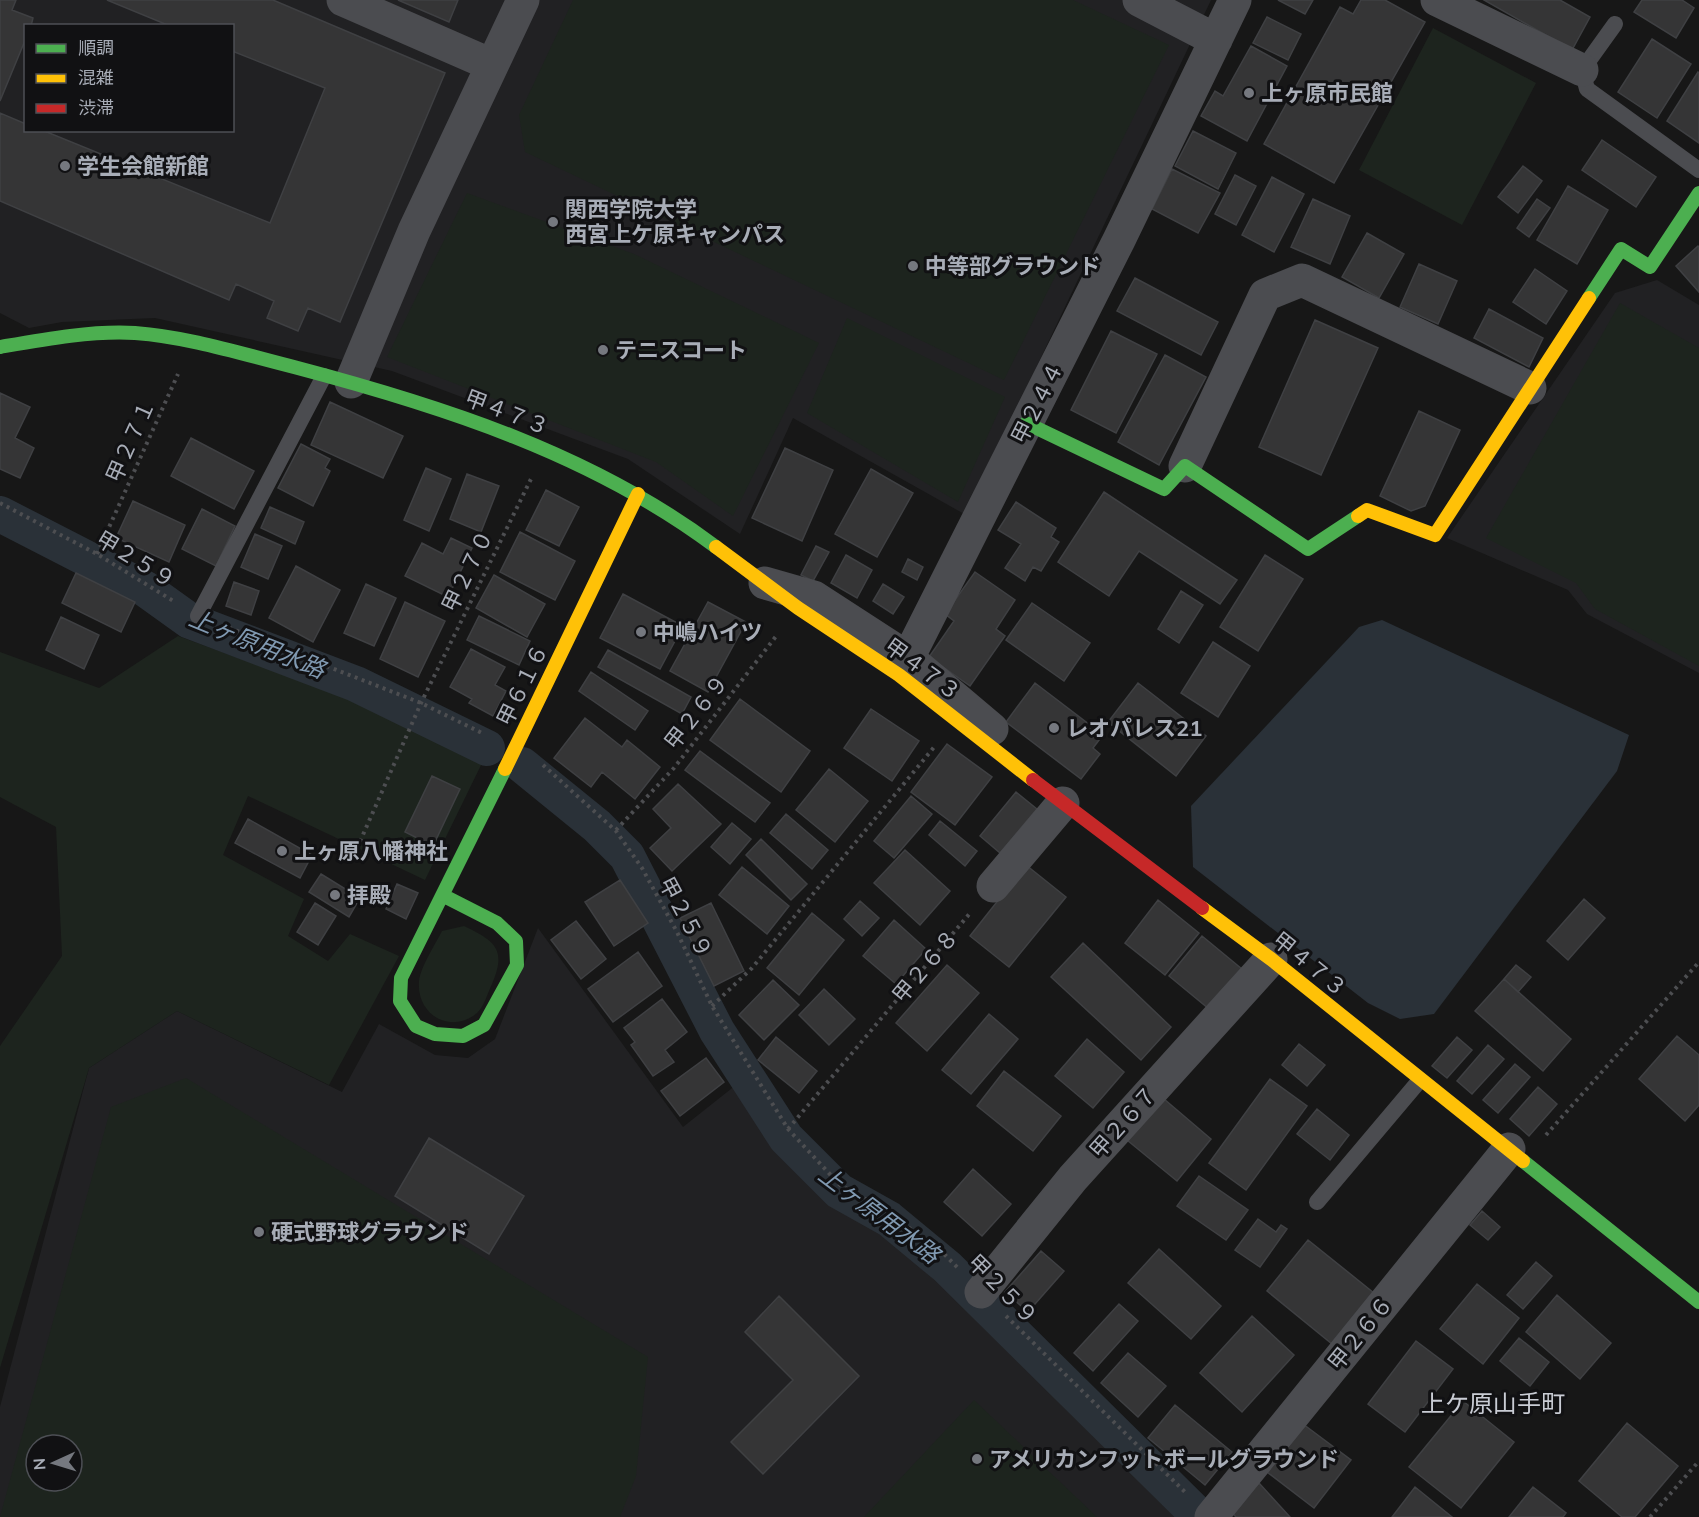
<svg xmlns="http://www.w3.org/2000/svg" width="1699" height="1517" viewBox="0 0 1699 1517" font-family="Mulish,'Noto Sans JP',sans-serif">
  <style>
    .built { fill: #212123; fill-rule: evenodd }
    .green { fill: #1d241e; fill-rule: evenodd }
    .water { fill: #2a3138 }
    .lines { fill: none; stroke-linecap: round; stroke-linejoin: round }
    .canal { stroke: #2a3138; stroke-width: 36 }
    .building { fill: #353536; stroke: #3f4043; stroke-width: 1.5 }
    .path { stroke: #4d4e51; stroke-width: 4; stroke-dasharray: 3 4.5; stroke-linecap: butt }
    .lane { stroke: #4b4c50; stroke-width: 16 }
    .street { stroke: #4b4c50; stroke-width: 33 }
    .fast { stroke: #4caf50; stroke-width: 14 }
    .slow { stroke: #ffc107; stroke-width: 14 }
    .jam { stroke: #c62828; stroke-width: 14 }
    .poi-dot { fill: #75787f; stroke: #111113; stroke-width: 2 }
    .labels { text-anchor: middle; stroke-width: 6; stroke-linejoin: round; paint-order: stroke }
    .poi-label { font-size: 22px; font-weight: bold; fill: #a8adb7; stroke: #111113; text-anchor: start }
    .street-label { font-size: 22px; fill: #a8adb7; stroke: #111113 }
    .water-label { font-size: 24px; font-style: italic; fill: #8099b1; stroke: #111113 }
    .neighbourhood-label { font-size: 24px; fill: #c9ccd4; stroke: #111113 }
  </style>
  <rect width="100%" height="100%" fill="#171717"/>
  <path class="built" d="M0 0H1211L966 515 793 418 740 534 628 459 392 371 155 318 62 322 29 328 0 313ZM26 26H232V130H26Z
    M1657 280 1699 305V673L1587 614 1568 590 1447 538 1615 293Z
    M538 928 683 1127 741 1081 788 1149 834 1194 897 1229 956 1281 1193 1517H0V1407L89 1068 177 1011 342 1092 379 1024 435 1055 468 1058 495 1039ZM36 1445H72V1481H36Z"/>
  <path class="green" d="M573 0H1073L1169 45 1004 380 525 152 519 115Z
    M1433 28 1536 83 1462 225 1359 170Z
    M467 193 634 254 819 343 733 516 656 462 387 357Z
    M1620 303 1699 348V666L1595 609 1576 583 1486 538Z
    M847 318 1005 397 958 502 807 413Z
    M178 636 408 720 483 761 425 880 248 796 223 855 304 899 288 936 328 961 350 934 399 956 329 1085 177 1011 89 1068 0 1368V1046L62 956 56 827 0 797V652L99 688Z
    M464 926C495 941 507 949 492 984 488 992 484 1007 477 1013 451 1035 416 1015 419 981 421 966 435 945 442 931Z
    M186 1078 648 1357 636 1476 620 1517H0L111 1107ZM36 1445H72V1481H36Z
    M974 1400 1097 1517H864Z"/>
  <path class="water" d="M1382 620 1629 735 1617 771 1434 1014 1400 1019 1368 1003 1193 867 1191 806 1359 627Z"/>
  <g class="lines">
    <path class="canal" d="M0 514 144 588 190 621 356 684 487 748
      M522 765 597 826 627 856 717 1031 786 1138 839 1191 889 1219 947 1267 1200 1517"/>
  </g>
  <path class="building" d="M0 0H16L12 10 33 18 31 26H26V38L0 101Z
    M107 0H273L445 73 340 322 308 308 298 331 267 318 274 301 236 284 229 300 0 201V113L26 124V130H42L270 223 325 88 232 51V26H170Z
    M398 0H458L449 22Z
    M1278 0H1313L1305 14Z
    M1361 0H1385L1425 22 1334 183 1264 144 1340 7 1353 14Z
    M1484 0H1560L1590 17 1572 50Z
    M1642 0H1682L1694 8 1676 38 1634 12Z
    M1267 17 1301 34 1288 60 1253 43Z
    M1652 39 1691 64 1657 118 1618 92Z
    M1251 46 1287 66 1247 141 1201 116 1215 91 1223 96Z
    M1698 72 1699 73V143L1667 121Z
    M1193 131 1236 153 1218 189 1175 166Z
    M1602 140 1656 177 1636 207 1582 170Z
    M1523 166 1542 181 1518 213 1498 197Z
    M1172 169 1220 193 1198 233 1152 209Z
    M1235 175 1256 186 1236 225 1215 214Z
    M1272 177 1304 194 1274 252 1242 235Z
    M1568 186 1608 210 1577 264 1537 240Z
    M1313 199 1350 216 1330 264 1291 247Z
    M1537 199 1550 208 1529 237 1517 228Z
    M1367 233 1404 254 1379 298 1342 277Z
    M1698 246 1699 247V292L1676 266Z
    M1419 264 1457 281 1438 324 1400 307Z
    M1535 269 1567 291 1546 324 1513 302Z
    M1135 278 1218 322 1201 355 1117 311Z
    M1489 309 1543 338 1529 367 1474 338Z
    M1315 320 1378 348 1321 475 1259 447Z
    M1111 331 1157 354 1116 433 1071 410Z
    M1165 355 1206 377 1159 465 1118 442Z
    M0 393 30 407 15 438 34 448 20 478 0 469Z
    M330 402 403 436 383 478 311 445Z
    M1419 411 1460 430 1425 506 1411 511 1380 496Z
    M191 438 254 471 234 509 171 476Z
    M301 444 330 459 325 468 330 471 313 506 278 488Z
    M785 448 833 470 802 541 752 518Z
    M426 468 451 479 429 531 404 520Z
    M871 469 913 493 877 557 835 534Z
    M467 474 499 486 481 532 450 519Z
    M546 490 579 507 559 546 526 530Z
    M1104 492 1237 580 1220 604 1139 551 1109 596 1058 562Z
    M133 501 185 525 169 562 116 538Z
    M1016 502 1056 528 1051 537 1059 542 1041 571 1033 567 1025 581 1005 568 1021 544 998 530Z
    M270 507 304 522 295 544 261 528Z
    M202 509 235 526 216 566 182 549Z
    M520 532 575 561 555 600 500 572Z
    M255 534 282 546 268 579 241 567Z
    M451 538 472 548 448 597 405 576 422 543 443 554Z
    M816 546 829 552 813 581 801 575Z
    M846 555 872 570 857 598 831 583Z
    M1265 555 1303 579 1258 651 1220 627Z
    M908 559 923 567 917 580 902 572Z
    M296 566 340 590 313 642 269 618Z
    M975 572 1015 600 996 629 1005 636 970 686 929 657 954 621 945 614Z
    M76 573 135 602 121 632 62 603Z
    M494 575 545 604 527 637 476 608Z
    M234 582 259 591 251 615 226 606Z
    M366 584 396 598 374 646 344 633Z
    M883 584 904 597 893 614 873 601Z
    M1181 591 1203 605 1179 643 1158 629Z
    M623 594 683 626 660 669 600 638Z
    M405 602 445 621 418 677 380 659Z
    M708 602 746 622 708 692 670 671Z
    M1032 603 1090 643 1064 681 1006 640Z
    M479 616 530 641 519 665 467 640Z
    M61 617 99 635 84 669 46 650Z
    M1213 642 1250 666 1218 717 1181 693Z
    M471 649 505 667 495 685 506 691 493 716 469 703 472 699 450 687Z
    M608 650 691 697 682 714 598 667Z
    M591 672 648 711 635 730 579 691Z
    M1035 683 1103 735 1093 748 1100 754 1081 779 1006 722Z
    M1138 683 1206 736 1176 776 1108 722Z
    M740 699 810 751 781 792 710 740Z
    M871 709 919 741 892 781 844 748Z
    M585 718 622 747 627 740 660 767 635 799 602 772 591 787 554 758Z
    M947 744 992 777 955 825 911 792Z
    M700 751 770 803 755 822 685 770Z
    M829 769 868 801 835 842 796 810Z
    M432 776 460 789 433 846 405 832Z
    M678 784 721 824 672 871 650 848 671 828 653 809Z
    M1016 792 1037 809 1000 853 980 836Z
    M911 796 932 814 894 858 874 841Z
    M786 814 828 850 812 869 770 833Z
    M248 819 312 855 300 878 235 843Z
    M940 821 977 851 965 866 929 835Z
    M732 823 751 839 730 864 711 847Z
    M761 839 807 884 791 900 746 855Z
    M905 850 950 891 920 925 874 883Z
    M1026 865 1066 897 1009 967 970 936Z
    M742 867 789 906 767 934 719 895Z
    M321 874 360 898 349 917 309 892Z
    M620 880 648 923 614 946 585 902Z
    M397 884 418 893 406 919 386 909Z
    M1584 899 1605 918 1568 960 1547 941Z
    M1158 900 1199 933 1165 975 1125 943Z
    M860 901 879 918 862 936 844 919Z
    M315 903 336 916 318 945 297 932Z
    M711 903 744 971 714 986 680 918Z
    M812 913 844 940 799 995 767 968Z
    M894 920 926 949 896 984 863 956Z
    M576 921 606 959 581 979 551 940Z
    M1202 936 1242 969 1209 1009 1169 976Z
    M1083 943 1171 1027 1141 1060 1051 977Z
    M638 952 662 986 613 1022 588 989Z
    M947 965 979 993 927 1051 896 1023Z
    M1516 965 1531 977 1518 992 1504 979Z
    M1504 979 1571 1039 1543 1071 1475 1011Z
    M773 980 799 1005 764 1040 739 1015Z
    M824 989 855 1019 829 1045 799 1015Z
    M662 999 687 1032 665 1050 674 1062 653 1076 631 1045 635 1042 624 1028Z
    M989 1014 1018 1039 971 1094 942 1070Z
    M1677 1036 1699 1055V1105L1685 1121 1639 1079Z
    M776 1037 817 1071 799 1093 758 1060Z
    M1457 1037 1472 1050 1447 1078 1432 1066Z
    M1087 1039 1124 1072 1093 1108 1055 1076Z
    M1299 1044 1325 1065 1307 1086 1282 1065Z
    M1488 1045 1504 1059 1472 1094 1457 1081Z
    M706 1058 724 1082 680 1116 661 1091Z
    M1515 1064 1530 1077 1498 1113 1483 1100Z
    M1004 1071 1061 1116 1033 1151 977 1106Z
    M1270 1079 1307 1106 1246 1190 1209 1163Z
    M1538 1087 1557 1104 1529 1136 1510 1119Z
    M1157 1093 1211 1139 1177 1181 1122 1136Z
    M1317 1109 1349 1135 1330 1160 1297 1134Z
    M429 1138 524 1196 489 1254 395 1196Z
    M973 1169 1011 1204 982 1236 944 1202Z
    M1199 1176 1248 1210 1226 1240 1177 1206Z
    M1482 1211 1500 1227 1488 1240 1470 1225Z
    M1258 1219 1276 1232 1281 1225 1287 1229 1260 1267 1235 1250Z
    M1308 1240 1374 1293 1332 1344 1267 1291Z
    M1159 1249 1221 1306 1191 1339 1128 1283Z
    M1041 1251 1064 1271 1028 1312 1005 1292Z
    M1536 1262 1552 1276 1523 1309 1507 1295Z
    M1477 1284 1519 1318 1483 1364 1440 1329Z
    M1557 1295 1611 1343 1580 1379 1526 1332Z
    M779 1296 859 1376 763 1474 731 1442 793 1380 745 1332Z
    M1119 1304 1138 1321 1093 1371 1074 1353Z
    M1252 1316 1294 1355 1242 1412 1200 1373Z
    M1519 1338 1549 1362 1530 1386 1500 1361Z
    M1416 1341 1453 1369 1405 1432 1368 1404Z
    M1128 1353 1166 1386 1138 1417 1101 1383Z
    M1463 1401 1514 1442 1461 1508 1409 1467Z
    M1175 1405 1232 1452 1205 1485 1148 1438Z
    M1627 1423 1678 1466 1635 1517H1622L1579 1481Z
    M1303 1424 1351 1460 1314 1508 1267 1472Z
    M1259 1483 1290 1517H1236L1230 1510Z
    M1415 1487 1452 1517H1392Z
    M1533 1487 1566 1513 1563 1517H1509Z"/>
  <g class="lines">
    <path class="path" d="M0 503 97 554 175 602
      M97 554 178 374
      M222 625 421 703 484 734
      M543 765 616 831 642 868 677 932 712 1006 788 1129 840 1185 884 1209 945 1255 958 1268
      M616 830 674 768 777 635
      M351 862 421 703 531 479
      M712 1006 752 968 935 746
      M788 1129 971 912
      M1546 1135 1699 962
      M1006 1316 1187 1494
      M1650 1517 1699 1461"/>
    <path class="lane" d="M1615 24 1582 70 1587 89 1699 170
      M198 616 324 376
      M1317 1202 1420 1080"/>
    <path class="street" d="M343 0 492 65
      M1139 0 1216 40
      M1437 0 1582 70
      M351 382 414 231 523 0
      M1185 466 1265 295 1302 280 1530 388
      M765 583 814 597 908 658 1119 240 1235 0
      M908 658 992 729
      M993 886 1063 803
      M981 1292 1073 1178 1271 959
      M1211 1517 1509 1149"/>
    <path class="fast" d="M1589 298 1621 249 1650 267 1699 193
      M0 347C40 340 94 330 135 333 189 337 242 354 294 367 442 406 592 454 716 547
      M1026 423 1164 489 1185 466 1308 549 1358 516
      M444 896 497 923 516 941 517 965 484 1025 463 1036 435 1034 416 1026 400 1001 401 978 505 769
      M1523 1161 1699 1302"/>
    <path class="slow" d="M1358 516 1367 510 1435 535 1589 298
      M716 547 798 608 899 675 1033 780
      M505 769 638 494
      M1202 908 1271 959 1523 1161"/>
    <path class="jam" d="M1033 780 1202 908"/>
  </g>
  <g class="poi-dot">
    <circle cx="1249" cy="93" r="6"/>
    <circle cx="65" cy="166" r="6"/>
    <circle cx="553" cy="222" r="6"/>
    <circle cx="913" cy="266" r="6"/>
    <circle cx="603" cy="350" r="6"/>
    <circle cx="641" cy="632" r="6"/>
    <circle cx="1054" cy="728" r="6"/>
    <circle cx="282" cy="851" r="6"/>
    <circle cx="335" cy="895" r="6"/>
    <circle cx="259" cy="1232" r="6"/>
    <circle cx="977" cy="1459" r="6"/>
  </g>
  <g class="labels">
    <g class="poi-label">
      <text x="1261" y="101">上ヶ原市民館</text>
      <text x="77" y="174">学生会館新館</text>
      <text x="565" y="217">関西学院大学<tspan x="565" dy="25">西宮上ケ原キャンパス</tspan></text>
      <text x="925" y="274">中等部グラウンド</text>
      <text x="615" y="358">テニスコート</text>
      <text x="653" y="640">中嶋ハイツ</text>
      <text x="1066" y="736">レオパレス21</text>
      <text x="294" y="859">上ヶ原八幡神社</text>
      <text x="347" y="903">拝殿</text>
      <text x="271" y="1240">硬式野球グラウンド</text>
      <text x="989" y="1467">アメリカンフットボールグラウンド</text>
    </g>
    <g class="street-label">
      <text transform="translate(1037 403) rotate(-63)" y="8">甲２４４</text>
      <text transform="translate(507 412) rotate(21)" y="8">甲４７３</text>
      <text transform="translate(130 441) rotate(-66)" y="8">甲２７１</text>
      <text transform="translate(136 559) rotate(31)" y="8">甲２５９</text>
      <text transform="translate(467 571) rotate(-64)" y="8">甲２７０</text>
      <text transform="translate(923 669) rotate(36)" y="8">甲４７３</text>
      <text transform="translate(522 685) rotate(-64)" y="8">甲６１６</text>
      <text transform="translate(696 712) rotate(-52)" y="8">甲２６９</text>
      <text transform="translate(686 917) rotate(62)" y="8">甲２５９</text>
      <text transform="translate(1310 964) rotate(39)" y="8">甲４７３</text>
      <text transform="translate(925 966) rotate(-50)" y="8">甲２６８</text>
      <text transform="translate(1123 1122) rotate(-48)" y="8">甲２６７</text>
      <text transform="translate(1003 1289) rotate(45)" y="8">甲２５９</text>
      <text transform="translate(1360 1333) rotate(-51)" y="8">甲２６６</text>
    </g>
    <g class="water-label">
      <text transform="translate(257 644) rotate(22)" y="8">上ヶ原用水路</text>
      <text transform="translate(879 1215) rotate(37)" y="8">上ヶ原用水路</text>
    </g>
    <g class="neighbourhood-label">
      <text x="1493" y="1412">上ケ原山手町</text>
    </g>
  </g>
  <rect x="24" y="24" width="210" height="108" fill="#111113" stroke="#4d4f55" stroke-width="1.5"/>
  <rect x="36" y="44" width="30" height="9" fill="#4caf50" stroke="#4d4f55" stroke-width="1.5"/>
  <text x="78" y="54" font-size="18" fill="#a8adb7">順調</text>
  <rect x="36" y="74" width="30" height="9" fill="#ffc107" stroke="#4d4f55" stroke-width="1.5"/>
  <text x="78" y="84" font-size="18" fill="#a8adb7">混雑</text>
  <rect x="36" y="104" width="30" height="9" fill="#c62828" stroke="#4d4f55" stroke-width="1.5"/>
  <text x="78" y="114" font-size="18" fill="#a8adb7">渋滞</text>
  <g transform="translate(54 1463) rotate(266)"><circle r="28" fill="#111113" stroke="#4d4f55" stroke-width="1.5"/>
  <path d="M0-4.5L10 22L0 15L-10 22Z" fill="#75787f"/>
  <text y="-9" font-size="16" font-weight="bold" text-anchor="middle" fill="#a8adb7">N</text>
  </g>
</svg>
